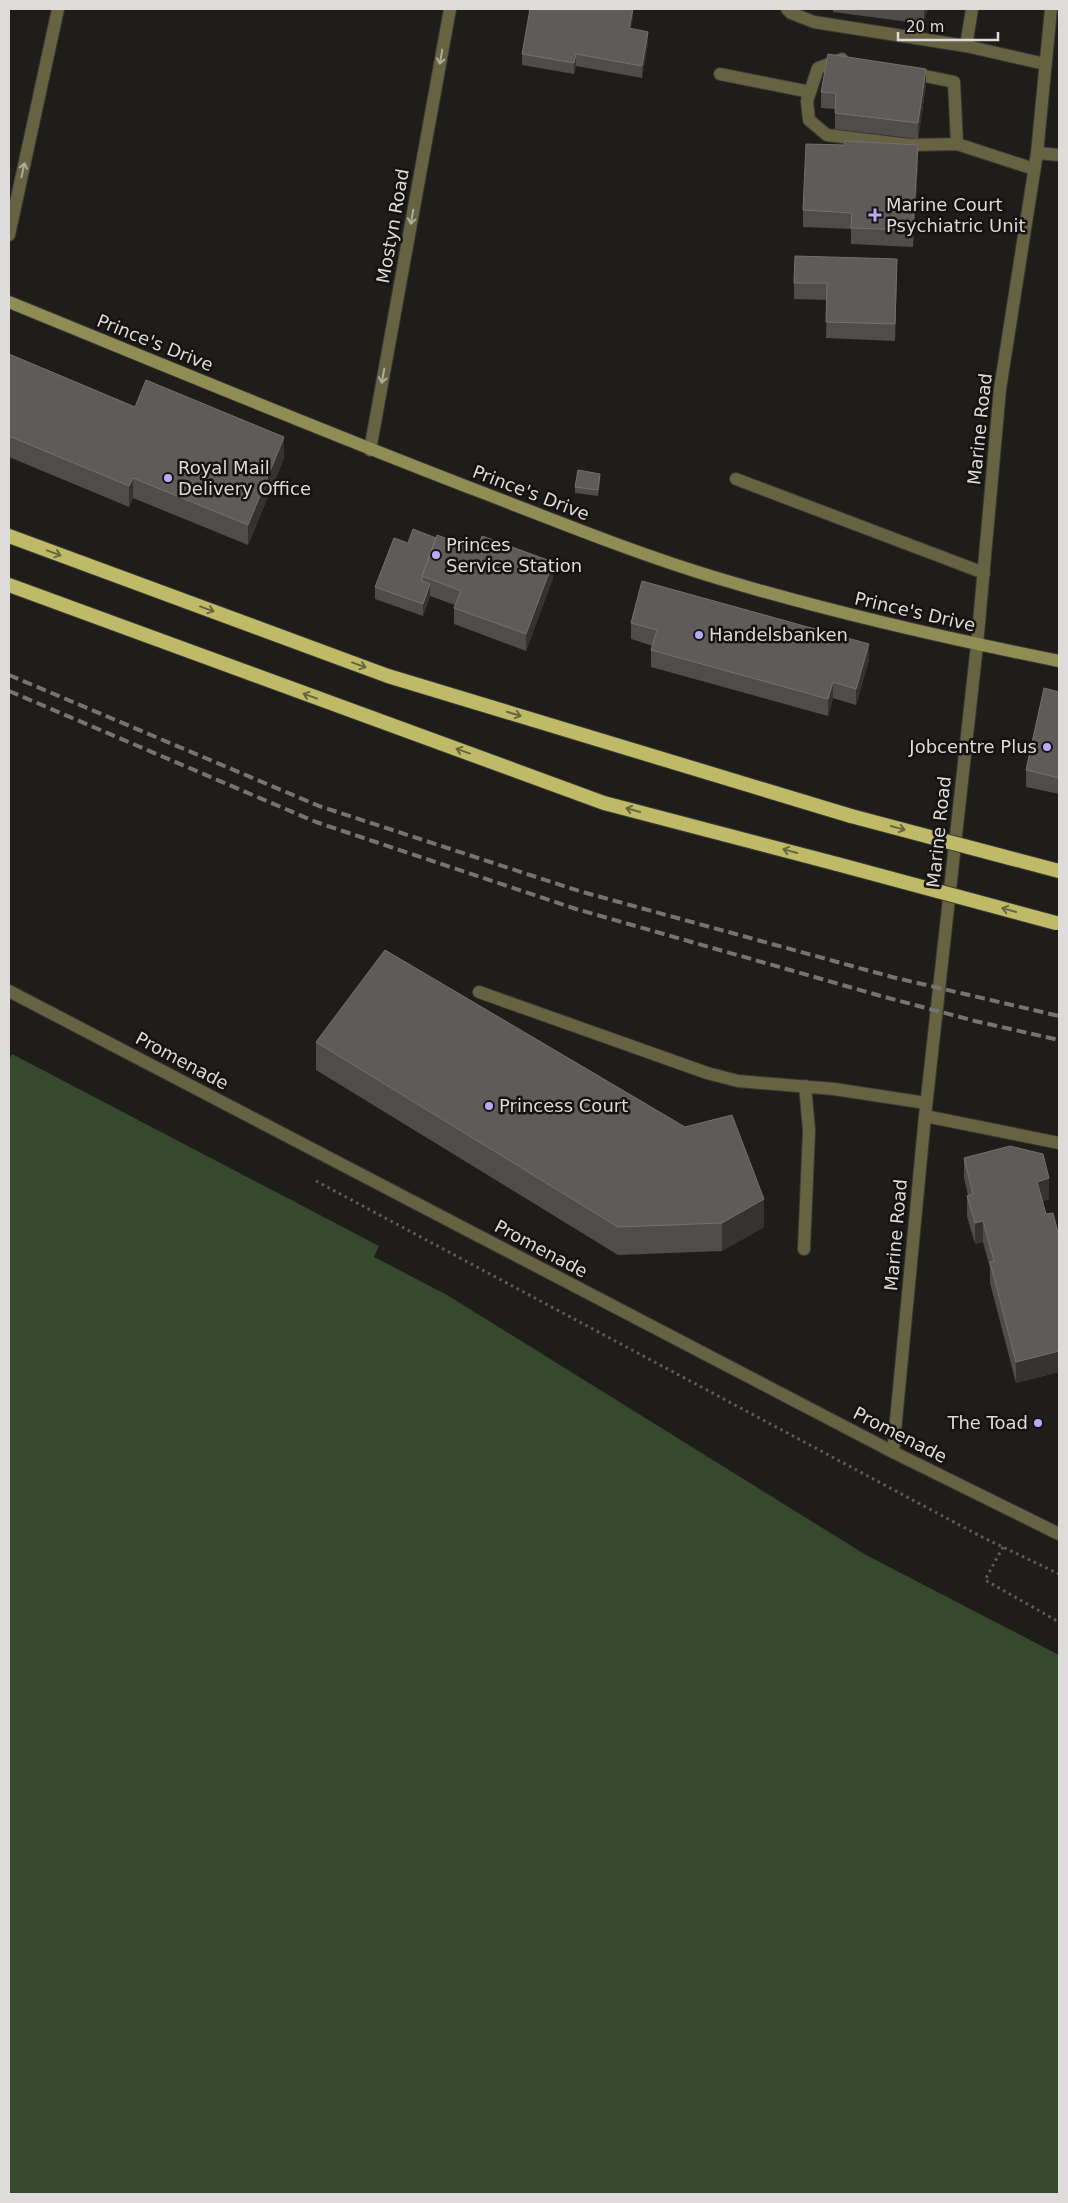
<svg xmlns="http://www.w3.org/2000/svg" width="1068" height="2203" viewBox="0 0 1068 2203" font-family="'DejaVu Sans',sans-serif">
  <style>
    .water { fill: #37492d }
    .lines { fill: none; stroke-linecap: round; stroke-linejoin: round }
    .service-casing { stroke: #393835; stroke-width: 14 }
    .minor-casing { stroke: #393835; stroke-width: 14 }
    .tertiary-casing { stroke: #393835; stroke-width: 14 }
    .secondary-casing { stroke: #393835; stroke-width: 14 }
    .trunk-casing { stroke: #393835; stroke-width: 16 }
    .path { stroke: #5e5d5a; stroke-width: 3; stroke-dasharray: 2.5 4; stroke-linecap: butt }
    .service { stroke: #656342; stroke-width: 12 }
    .minor { stroke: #656342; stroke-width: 12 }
    .tertiary { stroke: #656342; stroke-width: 12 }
    .secondary { stroke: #8f8c54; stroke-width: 12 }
    .trunk { stroke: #beba68; stroke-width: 14 }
    .rail { stroke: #757471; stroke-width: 4; stroke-dasharray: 10 5; stroke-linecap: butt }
    .trunk-bridge-casing { stroke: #393835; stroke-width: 16; stroke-linecap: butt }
    .trunk-bridge { stroke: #beba68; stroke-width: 14 }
    .wall { fill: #504c4b }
    .shaded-wall { fill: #353331 }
    .building { fill: #5f5b5a; stroke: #73706e }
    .oneway { stroke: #adac9d }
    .oneway2 { stroke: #6a663c }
    .poi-dot { fill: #b5acf8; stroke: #151311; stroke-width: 2 }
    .labels { text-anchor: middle; stroke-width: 5; stroke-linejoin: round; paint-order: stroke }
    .poi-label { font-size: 18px; fill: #dddcda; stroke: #151311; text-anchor: start }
    .street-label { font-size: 18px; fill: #dddcda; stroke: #151311 }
  </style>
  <rect width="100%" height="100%" fill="#1e1d1a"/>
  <path class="water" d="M12 1054 379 1246 374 1257 447 1295 866 1555 1059 1655V2194H9V1060Z"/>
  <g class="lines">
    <defs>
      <path id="service" d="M787 9 791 13 814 22 966 46 1045 64
        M966 46 972 9
        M842 59 818 68 807 101 809 120 827 135 910 145 957 144
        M911 73 954 82 957 144 1034 169
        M720 74 810 92
        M1037 153 1059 155
        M736 479 984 573"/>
      <path id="minor" d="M9 235 58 9
        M370 450 450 9
        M479 992 707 1073 738 1081 834 1089 926 1103
        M925 1116 1059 1143
        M804 1249 809 1130 805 1086
        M893 1452 925 1116 977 645 1000 389 1037 153 1051 9"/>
      <path id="tertiary" d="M9 991 893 1452 1059 1534"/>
      <path id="secondary" d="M9 302C166 366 322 431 481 492 559 522 637 554 717 578 830 612 944 638 1059 661"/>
      <path id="trunk" d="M9 536 388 676 851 816
        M9 585 604 803 837 864"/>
    </defs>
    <use href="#service" class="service-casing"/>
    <use href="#minor" class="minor-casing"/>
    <use href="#tertiary" class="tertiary-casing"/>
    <use href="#secondary" class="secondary-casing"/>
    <use href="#trunk" class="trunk-casing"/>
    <path class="path" d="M316 1181 980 1536 1059 1574
      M1003 1547 985 1580 1059 1622"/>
    <use href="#service" class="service"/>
    <use href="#minor" class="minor"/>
    <use href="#tertiary" class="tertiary"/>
    <use href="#secondary" class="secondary"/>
    <use href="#trunk" class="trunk"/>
    <path class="rail" d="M9 675 319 806 579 891 892 977 1059 1016
      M9 691 316 822 576 909 881 996 975 1021 1059 1040"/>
    <defs>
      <path id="trunk-bridge" d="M851 816 1059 871
        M837 864 1056 923"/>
    </defs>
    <use href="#trunk-bridge" class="trunk-bridge-casing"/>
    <use href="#trunk-bridge" class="trunk-bridge"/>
  </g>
  <path class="wall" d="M633 9V16L631 28 648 43 642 78 576 66 574 74 522 65V54Z
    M833 9H927L924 24 833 12Z
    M926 85 918 139 835 129V109L821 108V92Z
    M918 162 913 247 851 244V229L803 227V210Z
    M897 275 895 341 826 338 827 300 794 299V283Z
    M9 354 135 407 284 458 248 545 133 498 129 507 9 457Z
    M600 480 598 496 575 493V487Z
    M436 538 553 578 526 651 454 624V608L455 605 430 596 423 616 375 599V587L408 543Z
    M631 623 869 660 856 705 833 698 828 716 651 667V650L653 646 631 639Z
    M1059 692V794L1026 787V770Z
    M316 1042 685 1127 764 1227 722 1251 618 1255 316 1070Z
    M964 1158 1049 1199 1042 1201 1046 1214 1059 1237V1372L1016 1383 990 1283V1268L983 1242 975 1244 967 1216V1196L968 1195 964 1178Z"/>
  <path class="shaded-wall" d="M633 9V16L629 39V28Z
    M924 9H927L924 24Z
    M648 32V43L642 78V66Z
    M576 54V66L574 74V63Z
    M926 69V85L918 139V123Z
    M918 145V162L913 247V230Z
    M897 259V275L895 341V324Z
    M284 437V458L248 545V525Z
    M600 474V480L598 496V490Z
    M133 478V498L129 507V486Z
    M553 562V578L526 651V634Z
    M430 584V596L423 616V604Z
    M869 644V660L856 705V689Z
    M833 682V698L828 716V699Z
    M1049 1178V1199L1037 1202V1182Z
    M764 1199V1227L722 1251V1223Z
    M983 1221V1242L975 1244V1223Z
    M1059 1351V1372L1016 1383V1362Z"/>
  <path class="building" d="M530 9H633L629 28 648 32 642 66 576 54 574 63 522 54Z
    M828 54 926 69 918 123 835 113 836 93 821 92Z
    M845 141 918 145 913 230 851 228 852 213 803 210 806 144 844 145Z
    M795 256 897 259 895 324 826 322 827 283H794Z
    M9 354 135 407 146 380 284 437 248 525 133 478 129 486 9 436Z
    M578 470 600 474 598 490 575 487Z
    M413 529 436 538 422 576V581L430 584 423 604 375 587 394 538 408 543Z
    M437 535 477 550 482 536 553 562 526 634 454 608 461 591 422 576Z
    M642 581 869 644 856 689 833 682 828 699 651 650 657 630 631 623Z
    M1044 688 1059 692V778L1026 770Z
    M385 950 685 1127 732 1115 764 1199 722 1223 618 1227 316 1042Z
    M1010 1146 1043 1154 1049 1178 1037 1182 1046 1214 1053 1213 1059 1237V1351L1016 1362 990 1262 994 1261 983 1221 975 1223 967 1196 973 1194 964 1158Z"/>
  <defs><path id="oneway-shaft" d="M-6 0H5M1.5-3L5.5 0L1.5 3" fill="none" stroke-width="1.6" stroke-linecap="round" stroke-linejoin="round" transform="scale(1.25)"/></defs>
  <g class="oneway">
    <use href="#oneway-shaft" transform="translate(441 57) rotate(100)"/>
    <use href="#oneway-shaft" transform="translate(23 170) rotate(-78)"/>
    <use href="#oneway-shaft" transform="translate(412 217) rotate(100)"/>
    <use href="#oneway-shaft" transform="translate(383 376) rotate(100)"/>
  </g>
  <g class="oneway2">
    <use href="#oneway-shaft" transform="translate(54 553) rotate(20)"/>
    <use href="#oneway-shaft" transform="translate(207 609) rotate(20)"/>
    <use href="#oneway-shaft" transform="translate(359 665) rotate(20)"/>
    <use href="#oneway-shaft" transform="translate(310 696) rotate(-160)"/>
    <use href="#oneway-shaft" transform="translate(514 714) rotate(17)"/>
    <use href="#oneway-shaft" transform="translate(463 751) rotate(-160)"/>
    <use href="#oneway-shaft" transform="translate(633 810) rotate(-165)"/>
    <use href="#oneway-shaft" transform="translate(898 828) rotate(15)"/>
    <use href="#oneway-shaft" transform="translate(790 851) rotate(-165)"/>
    <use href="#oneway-shaft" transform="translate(1009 910) rotate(-165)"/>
  </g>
  <g class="poi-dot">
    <path d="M872.5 207.5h5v5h5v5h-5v5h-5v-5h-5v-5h5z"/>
    <circle cx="168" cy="478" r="5"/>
    <circle cx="436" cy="555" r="5"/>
    <circle cx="699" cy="635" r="5"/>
    <circle cx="1047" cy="747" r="5"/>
    <circle cx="489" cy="1106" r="5"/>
    <circle cx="1038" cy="1423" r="5"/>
  </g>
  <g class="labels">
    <g class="poi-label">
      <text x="886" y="211">Marine Court<tspan x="886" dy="21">Psychiatric Unit</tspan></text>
      <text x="178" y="474">Royal Mail<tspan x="178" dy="21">Delivery Office</tspan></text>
      <text x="446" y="551">Princes<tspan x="446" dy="21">Service Station</tspan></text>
      <text x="709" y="641">Handelsbanken</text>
      <text x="1037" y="753" text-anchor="end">Jobcentre Plus</text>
      <text x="499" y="1112">Princess Court</text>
      <text x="1028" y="1429" text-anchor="end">The Toad</text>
    </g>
    <g class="street-label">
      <text transform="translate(393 226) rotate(-80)" y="6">Mostyn Road</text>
      <text transform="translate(155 343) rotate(22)" y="6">Prince's Drive</text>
      <text transform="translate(980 429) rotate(-84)" y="6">Marine Road</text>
      <text transform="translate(531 493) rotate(21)" y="6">Prince's Drive</text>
      <text transform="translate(915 612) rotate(13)" y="6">Prince's Drive</text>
      <text transform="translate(939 832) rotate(-84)" y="6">Marine Road</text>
      <text transform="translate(182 1061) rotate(28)" y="6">Promenade</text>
      <text transform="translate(896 1235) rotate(-85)" y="6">Marine Road</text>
      <text transform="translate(541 1249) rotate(28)" y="6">Promenade</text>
      <text transform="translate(900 1435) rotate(27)" y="6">Promenade</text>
    </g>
  </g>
  <rect width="1068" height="2203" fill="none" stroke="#dddcda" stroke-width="20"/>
  <path d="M898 32v8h100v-8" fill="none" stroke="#dddcda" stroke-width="2.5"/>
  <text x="906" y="32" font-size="15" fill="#dddcda" stroke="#151311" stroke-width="4" paint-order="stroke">20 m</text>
</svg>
